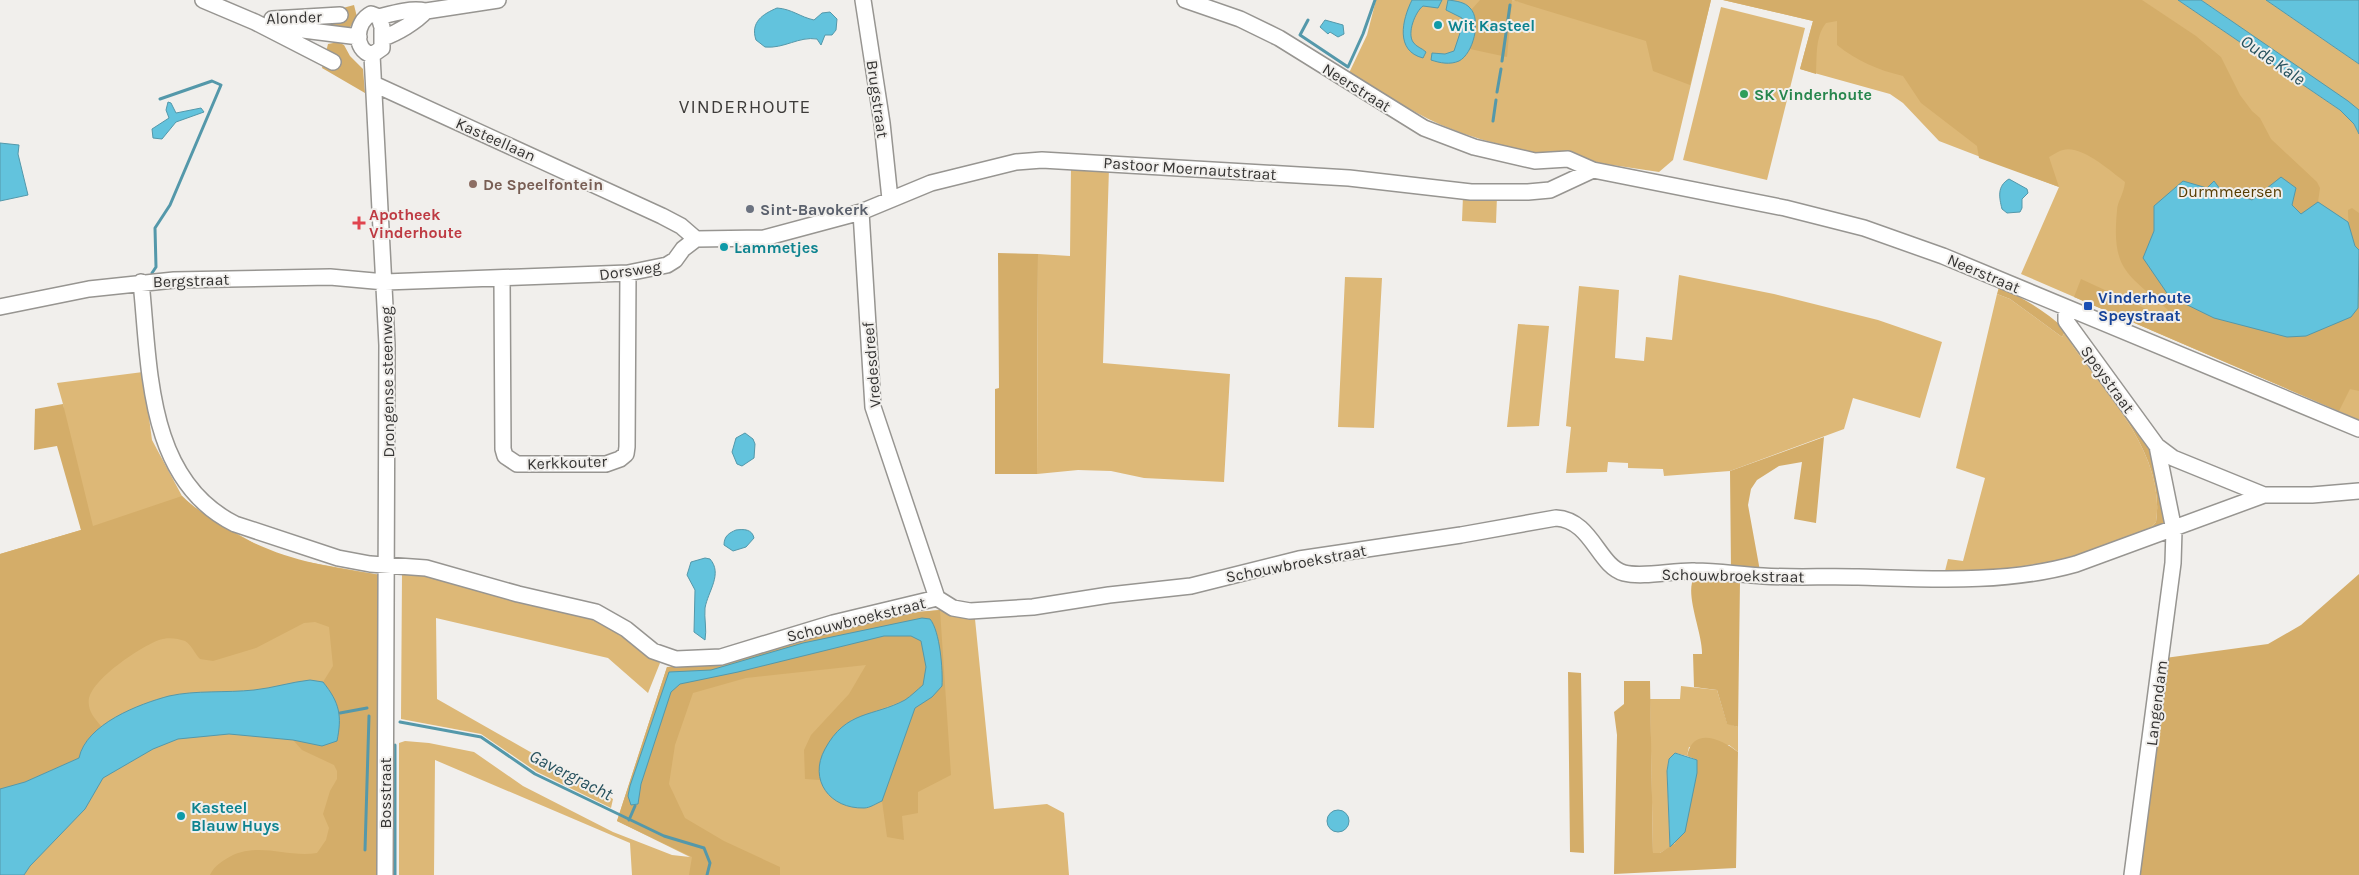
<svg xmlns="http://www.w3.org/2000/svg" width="2359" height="875" viewBox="0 0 2359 875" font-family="Karla,sans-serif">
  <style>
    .green { fill: #ddb877 }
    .forest { fill: #d4ad69 }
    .water { fill: #62c3dd; stroke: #5498aa }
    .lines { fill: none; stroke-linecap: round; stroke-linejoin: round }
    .stream { stroke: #5498aa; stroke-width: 3 }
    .minor-casing { stroke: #979591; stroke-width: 18 }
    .minor { stroke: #fff; stroke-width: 15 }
    .culture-dot { fill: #0f9aa8; stroke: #f1efec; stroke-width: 2 }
    .leisure-dot { fill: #2e9e5b; stroke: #f1efec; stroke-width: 2 }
    .education-dot { fill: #8d6e63; stroke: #f1efec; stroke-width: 2 }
    .worship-dot { fill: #6b7280; stroke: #f1efec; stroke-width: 2 }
    .health-dot { fill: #e0444e; stroke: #f1efec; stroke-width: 2 }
    .transit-dot { fill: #1a4fb4; stroke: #f1efec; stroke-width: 2 }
    .labels { text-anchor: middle; stroke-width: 4; stroke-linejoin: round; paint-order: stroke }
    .street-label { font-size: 16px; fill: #353433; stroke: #f1efec }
    .culture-label { font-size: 16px; font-weight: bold; fill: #0d838f; stroke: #f1efec; text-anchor: start }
    .leisure-label { font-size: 16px; font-weight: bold; fill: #27864d; stroke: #f1efec; text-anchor: start }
    .education-label { font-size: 16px; font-weight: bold; fill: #785e54; stroke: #f1efec; text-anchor: start }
    .park-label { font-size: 16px; fill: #573d02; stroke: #f1efec }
    .worship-label { font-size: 16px; font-weight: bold; fill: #5b616d; stroke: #f1efec; text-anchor: start }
    .health-label { font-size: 16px; font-weight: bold; fill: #be3a42; stroke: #f1efec; text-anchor: start }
    .transit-label { font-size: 16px; font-weight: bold; fill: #164399; stroke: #f1efec; text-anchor: start }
    .water-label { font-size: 18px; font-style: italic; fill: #26515d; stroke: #f1efec }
    .quarter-label { font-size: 19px; letter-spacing: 1px; fill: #3e3c3a; stroke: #f1efec }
  </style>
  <rect width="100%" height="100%" fill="#f1efec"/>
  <path class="green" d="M1376 0H1512L1530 4 1531 0H1711L1673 160 1659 172C1586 160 1508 154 1439 124 1408 110 1379 90 1349 73L1367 35Z
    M1723 0H2178L2340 110 2354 124 2359 134V420L2021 274 2059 187 1939 141 1903 103 1890 94 1800 69 1813 21Z
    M2201 0H2266L2359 64V110Z
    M1721 7 1805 28 1767 180 1683 160Z
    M1071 166 1109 168 1103 363 1230 374 1224 482 1144 478 1111 471 1078 470 1037 474 1038 254 1070 256Z
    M1463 196H1497L1496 223 1462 221Z
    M1679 275 1774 294 1878 320 1942 342 1920 418 1853 398 1844 429 1730 471 1664 476 1663 469 1628 468V463L1608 462 1607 472 1566 473 1571 427 1566 426 1579 286 1619 290 1615 358 1644 361 1646 337 1672 340Z
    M1345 277 1382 278 1374 428 1338 427Z
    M1997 294 2010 299 2062 337 2066 330 2076 341 2072 345C2108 396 2166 455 2156 522L2149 530 2068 559 1982 573 1944 575 1948 559 1963 561 1985 478 1956 468Z
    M1518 324 1549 326 1539 426 1507 427Z
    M143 372 152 440 182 496 196 510 264 549 296 560 380 575 379 875H0V554L81 530 63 404 57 383Z
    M421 574 568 612 602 623 660 663 648 693 608 658 436 618 437 699 613 799 611 808 537 772 481 734 401 719 402 575Z
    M940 610 975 619 994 809 1047 804 1064 813 1069 875H632L630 843 435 760 434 875H399V743L405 741 429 743 474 752 523 786 613 832 672 855 690 857 617 821 667 667 720 665 897 614Z
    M1681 686 1717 690 1727 723 1738 727V752L1729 745 1689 747 1687 756 1675 753 1669 759 1667 771 1670 847 1660 853 1653 854 1650 699H1680Z"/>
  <path class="forest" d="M1480 0H1512L1507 57 1470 49 1475 18 1472 9Z
    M1512 0H1711L1690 85 1653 71 1646 41Z
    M1723 0H2142L2196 36 2221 57 2240 95 2252 111 2260 118 2271 139 2317 182 2320 188 2318 202 2301 215 2292 205 2252 200 2220 189 2196 186 2183 181 2154 206V230L2144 258 2169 296 2214 318 2306 336 2351 317 2359 292V391L2350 389 2339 411 2074 297 2081 279 2159 315 2165 314 2168 310C2129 274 2111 272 2117 211 2117 202 2124 194 2125 182 2110 171 2082 145 2063 150 2058 151 2053 155 2049 157L2059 187 1979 158 1977 146 1921 103 1903 76C1878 70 1857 61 1837 45V21L1826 23C1815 37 1817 56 1816 74L1800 69 1813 21Z
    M354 5 357 17 348 30 287 23Z
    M338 42 344 45 350 56 363 69 365 93 322 68 328 44Z
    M2352 208 2359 213V250C2350 242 2348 221 2348 210Z
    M998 253 1038 254 1037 474H995V389L999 388Z
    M1999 287C2024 298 2045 311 2066 330L2062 337 2010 299 1997 294Z
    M2076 341 2148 440 2166 504 2165 527 2075 561 1982 573 1980 569 2034 566 2068 559 2149 530 2156 522C2166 455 2108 396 2072 345Z
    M63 404 93 526 182 496C193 507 204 513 216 522 272 558 316 565 380 575L379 875H210C214 867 218 864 226 859 256 840 285 858 317 853L326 840 329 828 323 814 330 791 337 779V771L334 765 302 750 293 740 322 746 340 713 330 691 323 682 333 666 329 627 315 622 304 623 256 648 213 661 200 659C195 654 191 644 185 641 177 638 167 637 159 640 140 647 94 678 89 698 87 710 94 718 101 726 90 737 82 742 79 758L25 782 0 789V554L81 530 57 446 34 450 35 409Z
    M1824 437 1816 523 1794 519 1802 462 1779 466 1757 480 1751 489 1748 505 1760 571 1731 568 1730 471Z
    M2359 574V875H2136L2165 658 2268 644 2301 625Z
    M1695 576 1740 581 1738 727 1727 724 1717 690 1694 687 1693 654H1702C1703 633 1683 592 1695 576Z
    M940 610 951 775 918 792V813L902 816 904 840 887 837 882 801 915 708 905 700 851 720 819 766 820 780 805 779 804 750 811 735 849 694 866 665 746 678 693 693 675 745 669 784 685 818 724 841 780 867V875H689L692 857 617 821 667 667 720 665 834 630 897 614Z
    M1568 672 1581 673 1584 853 1570 852Z
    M1624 681H1650L1653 853H1660L1675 843 1697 760 1687 756C1693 726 1722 739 1738 752L1736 868 1614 874 1617 735 1614 712 1624 704Z"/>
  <path class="water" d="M1412 0H1442L1438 8 1423 6C1415 12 1407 33 1413 42 1416 47 1422 48 1426 52L1423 58C1395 51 1402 20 1412 0Z
    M1448 0C1456 1 1465 2 1470 8 1482 20 1473 54 1459 61 1450 65 1440 63 1431 60L1432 53 1445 54 1454 51 1463 24 1462 18 1446 10Z
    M2178 0H2201L2348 101 2359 110V134L2354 124 2340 110Z
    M2266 0H2359V64Z
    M777 8C792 9 800 17 814 20L822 13 830 12 837 19 836 30 832 35H825L821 45 817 39C799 36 784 49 765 47L756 40C750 22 763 14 777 8Z
    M1325 20 1343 25 1344 34 1338 37 1330 32 1328 34 1320 27Z
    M168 102 171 103 176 113 201 108 204 112 176 122 162 139 153 138 152 129 169 118 166 110Z
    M0 143 19 145 18 154 28 195 0 201Z
    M2281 177 2296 188 2292 205 2301 214 2318 202 2348 222 2355 246 2359 250 2358 308 2351 317 2306 336 2287 337 2214 318 2169 296 2143 258 2154 231V206L2183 181 2207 188 2214 181 2220 189 2252 200Z
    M2009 179 2027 189 2028 193 2022 199V208L2020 212 2007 213 2002 209C1999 197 1997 186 2009 179Z
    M745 433 753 439 755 444 754 458 742 466 737 464 732 452 736 438Z
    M736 530C744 529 752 529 754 538L746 547 733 551 724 545C724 536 729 533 736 530Z
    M705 558 710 559C723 574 708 591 705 608 704 618 707 630 705 640L694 632 695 590 687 575 691 562Z
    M922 618 930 619C940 631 943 670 942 686L932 697 915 708 882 801C877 803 870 808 864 808 830 809 808 780 825 749 846 710 873 717 905 700 911 696 917 690 923 685L926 667 921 641 911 636H884L738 672 680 684 671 692 641 784 638 804 631 805 628 796 630 786 669 672 711 670 803 643Z
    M310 680 323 682C340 703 342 716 337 741L322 746 293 740 229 734 178 739 153 749 103 778 85 809 30 866 24 875H0V789L25 782 79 758C86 724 139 704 169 696 196 690 226 693 254 690 273 688 291 682 310 680Z
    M1675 753 1697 760V773L1685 832 1670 847 1667 771 1669 759Z
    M1327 821a11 11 0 1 1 22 0a11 11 0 1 1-22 0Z"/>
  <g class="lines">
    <path class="stream" d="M1308 20 1300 35 1348 67 1363 34 1375 0
      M1502 61 1510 5
      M1497 92 1501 69
      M1493 121 1496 100
      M152 273 156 267 155 228 170 205 221 85 212 81 160 99
      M340 713 367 708
      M400 722 481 737 535 774 664 836 704 848 710 863 707 875
      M395 745V875
      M629 820 635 806
      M365 850 369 716"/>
    <defs>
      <path id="minor" d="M203 0 255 22 333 62
        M863 0 882 123 890 199
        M1185 0 1240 19 1279 38 1424 128 1474 147 1535 161 1568 159 1593 170 1785 208 1864 228 1943 256 2359 429
        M371 14 379 17 382 27V48L372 55C353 50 355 22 371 14Z
        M379 17C394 13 410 8 426 11L498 0
        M272 19 340 15
        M271 26 359 37
        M383 38C397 33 416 22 426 11
        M372 55 387 345 385 875
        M374 84 662 216 681 226 696 239
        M861 212 873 407 937 598
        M502 280 503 449 505 456 517 464H606L620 459 626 454 627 447 628 273
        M141 282C150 367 146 480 235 524L338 558 370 564 426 568 518 594 596 612 626 629 653 651 676 659 721 657 833 623 937 598
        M0 307 89 289 174 280 330 277 385 282 628 273 667 265 675 260 683 249 696 239 764 238 861 212 931 183 1016 162 1042 160 1349 178 1471 192H1528L1550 190 1593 170
        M2066 309V321L2157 446 2174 530 2173 563 2132 875
        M2157 446 2173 458 2264 495
        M937 598 953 608 970 611 1033 607 1109 595 1191 586 1299 559 1461 535 1556 518C1592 520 1598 566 1624 573 1644 578 1674 570 1695 571 1718 571 1741 575 1763 576 1795 578 1826 576 1858 577 1930 579 2005 584 2076 564L2264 495H2312L2359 491"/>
    </defs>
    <use href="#minor" class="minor-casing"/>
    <use href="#minor" class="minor"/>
  </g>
  <g class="culture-dot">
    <circle cx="1438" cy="25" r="5"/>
    <circle cx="724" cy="247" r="5"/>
    <circle cx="181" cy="816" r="5"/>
  </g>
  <circle class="leisure-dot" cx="1744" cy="94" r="5"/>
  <circle class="education-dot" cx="473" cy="184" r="5"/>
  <circle class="worship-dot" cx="750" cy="209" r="5"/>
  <path class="health-dot" d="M356.5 215.5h5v5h5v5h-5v5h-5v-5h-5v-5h5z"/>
  <rect class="transit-dot" x="2083" y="301" width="10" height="10" rx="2.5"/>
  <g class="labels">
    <g class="street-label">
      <text transform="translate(294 17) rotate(-2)" y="6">Alonder</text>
      <text transform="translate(1357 87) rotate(32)" y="6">Neerstraat</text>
      <text transform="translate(878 99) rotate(82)" y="6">Brugstraat</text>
      <text transform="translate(496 139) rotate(24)" y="6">Kasteellaan</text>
      <text transform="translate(1190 168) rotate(4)" y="6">Pastoor Moernautstraat</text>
      <text transform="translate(630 270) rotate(-8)" y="6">Dorsweg</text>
      <text transform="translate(1984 273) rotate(23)" y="6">Neerstraat</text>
      <text transform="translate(191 280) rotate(-2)" y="6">Bergstraat</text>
      <text transform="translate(871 365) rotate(-95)" y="6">Vredesdreef</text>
      <text transform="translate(2108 379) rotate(54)" y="6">Speystraat</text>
      <text transform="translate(387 382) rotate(-91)" y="6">Drongense steenweg</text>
      <text transform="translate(567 462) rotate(-2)" y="6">Kerkkouter</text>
      <text transform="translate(1296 563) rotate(-11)" y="6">Schouwbroekstraat</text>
      <text transform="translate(1733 575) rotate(1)" y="6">Schouwbroekstraat</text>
      <text transform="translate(856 619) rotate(-14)" y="6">Schouwbroekstraat</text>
      <text transform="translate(2156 703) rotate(-83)" y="6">Langendam</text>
      <text transform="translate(385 793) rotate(-90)" y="6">Bosstraat</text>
    </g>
    <g class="culture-label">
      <text x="1448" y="31">Wit Kasteel</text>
      <text x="734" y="253">Lammetjes</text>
      <text x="191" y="813">Kasteel<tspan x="191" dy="18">Blauw Huys</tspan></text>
    </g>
    <g class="leisure-label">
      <text x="1754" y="100">SK Vinderhoute</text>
    </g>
    <g class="education-label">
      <text x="483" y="190">De Speelfontein</text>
    </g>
    <g class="park-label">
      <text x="2230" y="197">Durmmeersen</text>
    </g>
    <g class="worship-label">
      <text x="760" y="215">Sint-Bavokerk</text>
    </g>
    <g class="health-label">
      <text x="369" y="220">Apotheek<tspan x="369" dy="18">Vinderhoute</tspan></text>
    </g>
    <g class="transit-label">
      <text x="2098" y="303">Vinderhoute<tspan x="2098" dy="18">Speystraat</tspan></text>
    </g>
    <g class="water-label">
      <text transform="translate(2273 60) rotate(35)" y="6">Oude Kale</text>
      <text transform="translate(571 775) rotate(27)" y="6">Gavergracht</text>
    </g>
    <g class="quarter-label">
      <text x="745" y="113">VINDERHOUTE</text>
    </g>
  </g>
</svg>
